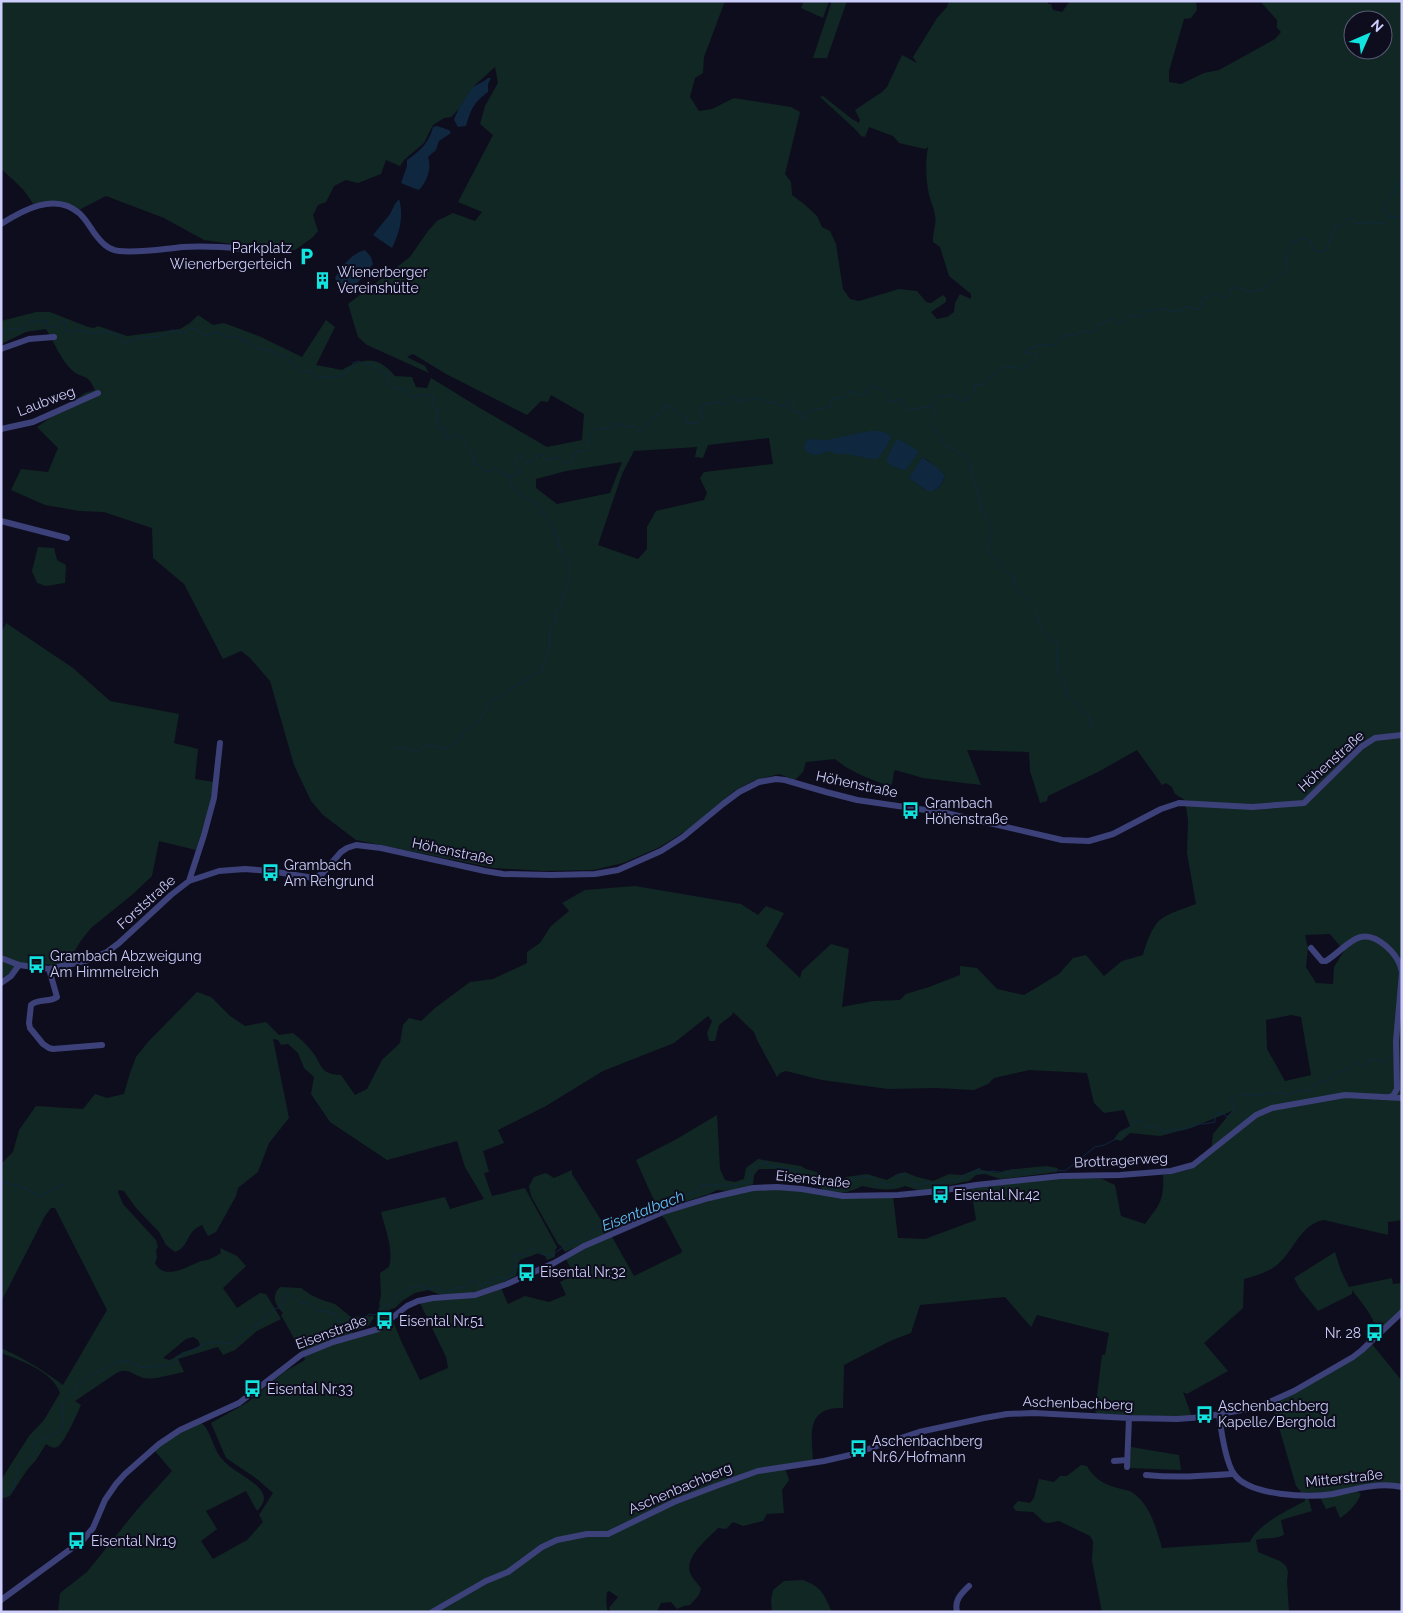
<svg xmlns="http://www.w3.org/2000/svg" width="1403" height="1613" viewBox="0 0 1403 1613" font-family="Raleway,sans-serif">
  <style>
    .green { fill: #112723; fill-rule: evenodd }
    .water { fill: #0f273f }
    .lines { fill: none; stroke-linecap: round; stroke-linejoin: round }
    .stream { stroke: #0f273f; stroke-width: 1 }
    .minor { stroke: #3c4179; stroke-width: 6 }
    .labels { text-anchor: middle; stroke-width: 4; stroke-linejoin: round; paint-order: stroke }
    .poi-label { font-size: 14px; fill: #cdcefb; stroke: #0e0d1d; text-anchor: start }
    .street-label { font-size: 14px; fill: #cdcefb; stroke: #0e0d1d }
    .water-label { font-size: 15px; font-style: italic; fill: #63c2f4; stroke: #0e0d1d }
  </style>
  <rect width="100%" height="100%" fill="#0e0d1d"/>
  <path class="green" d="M1 1H725L704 57 703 73 695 78 690 97 699 111 712 109 734 98 791 107 800 112 785 174 791 182 792 195 804 204 817 216 822 227 830 231 836 244 843 289 850 299 859 301 899 289 917 291 926 302 931 303 943 295 946 298V302L931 312 937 319 947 317 954 312 955 303 960 294 971 299V294L949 276 940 247 933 242C932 234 937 225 935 215 934 208 931 202 929 195 926 180 925 162 928 147L925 149 899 143 893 136 869 127 865 137 861 136 855 129 820 97 823 96 852 119 859 123 860 120 855 110 882 92 887 87 902 55 917 63 913 57 937 18 947 7 949 1H1048V4H1051L1053 10 1062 12 1070 1H1196L1197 10 1191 18 1184 19 1169 71V82L1181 84 1204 73 1219 70 1275 39 1281 32 1277 28V20L1260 1H1402V1220L1388 1222V1235L1324 1220C1300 1224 1294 1251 1277 1265 1267 1273 1255 1276 1244 1279L1243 1308 1204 1343 1228 1371 1187 1394 1183 1392 1191 1414 1189 1417 1097 1414 1095 1411 1102 1355H1105L1109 1333 1037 1315 1031 1327 1005 1297 920 1305 911 1333 890 1341 844 1365 843 1408C807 1407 811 1432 813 1460L784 1465 789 1480 782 1490 784 1513 767 1514 763 1521 743 1526 733 1522 726 1529 718 1528C709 1538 682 1558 691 1575 693 1579 698 1584 701 1588L699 1595 690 1605 684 1606 677 1609 671 1602 661 1603 657 1612H611L609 1608 618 1597 609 1591 607 1592C606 1599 606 1605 608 1612H58L60 1593 87 1572 135 1512 172 1471 154 1450C169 1439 183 1429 201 1423 210 1428 213 1449 222 1459 232 1472 257 1480 263 1494 266 1501 261 1507 257 1511L246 1491 206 1511 217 1529 201 1541 213 1559 247 1540 263 1522 259 1515 273 1493 257 1479 226 1458 211 1423 248 1402 284 1372 305 1360 304 1356 320 1349 380 1330 393 1321 402 1343 420 1380 448 1368 446 1357 420 1303 421 1301 478 1295 501 1288 508 1304 525 1296 549 1302 566 1295 560 1282 574 1275 566 1259 575 1252 611 1235 634 1276 681 1253 682 1251 665 1219 662 1216 666 1212C702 1201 740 1187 778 1188 798 1188 816 1194 835 1196 854 1199 874 1196 893 1196L898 1238 925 1239 976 1220 971 1189 1059 1177 1102 1179 1115 1185 1121 1216 1145 1224C1160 1204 1164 1201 1163 1175 1187 1171 1193 1170 1211 1153L1213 1134 1232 1111 1191 1128 1160 1136 1130 1133 1121 1141 1114 1139 1119 1132 1130 1126 1124 1110 1104 1113 1094 1103 1087 1073 1029 1070 994 1078 988 1084 974 1090 936 1088 888 1089 822 1080 786 1071 780 1073 777 1077 757 1040 754 1032 733 1012 732 1015 719 1025 715 1041H709L707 1033 712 1021 708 1016 674 1043 603 1071 546 1106 498 1130 504 1143 483 1151 489 1172 484 1173 492 1196 525 1188 557 1247 555 1251V1257L547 1260 545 1256 539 1253 520 1260 516 1276 490 1288 467 1294 447 1296 441 1295 428 1290 415 1293 402 1301 395 1308 391 1309 387 1313 386 1319 381 1320C377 1315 377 1311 380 1306L379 1304 381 1296 380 1273 389 1267C394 1249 385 1229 381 1212L445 1197 450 1209 484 1199 465 1167 457 1141 387 1160 330 1122 311 1094 314 1077 304 1068 298 1053 288 1044 281 1045 278 1040 273 1039 289 1118 269 1143 258 1172 238 1188 236 1196 216 1232 208 1236 202 1225C198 1227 194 1229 192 1232 186 1240 186 1248 175 1252L166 1245 159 1232 136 1208 124 1191 119 1190 118 1192 123 1204 156 1240 158 1247 156 1250 157 1257 155 1263C164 1281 187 1267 201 1261 208 1261 215 1257 221 1253L220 1248 237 1256 246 1266 223 1288 237 1308 260 1293 266 1294 281 1319 257 1331 235 1350 223 1355 218 1347 178 1359 184 1372C172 1374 156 1380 144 1378 132 1375 127 1366 115 1374L75 1401 81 1405C78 1412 63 1446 57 1447 53 1449 49 1446 46 1444L36 1460 27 1470 10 1496 1 1499V1480L29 1436 44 1420 60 1393C52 1371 22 1361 1 1353V1348C24 1358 44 1371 63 1385L107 1310 55 1208H51L45 1216 1 1302V1164L13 1152 19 1130 36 1106 83 1109 95 1094 107 1098 124 1094 130 1073 136 1057 148 1042 197 992 211 997 230 1016 245 1026 266 1022 279 1035 293 1033C301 1039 308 1046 314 1054 323 1068 321 1074 341 1075L355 1095 367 1089 382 1060 400 1043 403 1025 409 1018 421 1021 435 1008 470 982 493 979 527 963V952L540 943 551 926 569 911 562 903 585 890 635 886 741 904 758 915 766 906 784 913 766 946 800 978 802 971 831 944 849 949 842 1007 873 1001 900 1000 906 994 929 987 960 975V966L977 968 997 989 1024 995 1059 974 1073 958 1086 955 1104 976 1122 961 1143 955C1146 944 1150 932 1157 923 1164 914 1186 908 1196 904L1187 853 1188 820 1185 800 1175 794 1172 787 1166 783 1162 785 1137 750 1098 772 1048 796 1047 801 1040 803 1030 771 1029 752 967 750 981 785 923 778 895 770 894 772 892 784 889 786C870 779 850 772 835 759L806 762 803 772 795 780 779 774 753 781 734 791 689 829 658 848 623 863 594 870 544 871 494 868 356 840 323 815 311 801 294 765 270 681 250 658 241 651 223 659 184 584 153 558 152 528 104 512 80 511 45 505 11 490 21 469 48 472 58 448 37 427 85 393 95 390C87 371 82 380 72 370 61 360 54 342 46 329L26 332 1 344V321L36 312H50L88 327 94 328 98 326 127 336 180 329 190 323 198 315 213 325 224 323 261 337 302 357 326 320 335 327 316 365 342 370C363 358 377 355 395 376L412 377 416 387 427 388 431 378 480 408 547 447 582 440 584 414 551 395 548 402 541 401 527 415 448 375 413 354 407 357 425 366 429 373 367 345 358 337 348 304 410 257 428 231 437 221 453 213 475 221 482 212 458 202 493 135 480 124 485 106 498 83 495 67 474 86 461 107 451 117 444 118 433 125 424 143 404 160 400 166 386 160 381 174 358 183 346 180 334 186 326 202 318 205 313 215 318 231 312 238 295 250H272L204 240 164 218 106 196 79 210C63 200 50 201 33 204 27 191 12 179 1 169ZM1353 20H1383V50H1353ZM769 438 773 464 704 472 700 478 707 493 704 500 656 511 647 527V549L638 559 598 545 622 474 634 451 697 447 695 457 703 458 708 445ZM922 457C931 462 937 469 945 476L941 485 934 491H927L910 478ZM622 462 610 493 557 504 536 488V479L566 471ZM1330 934 1344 951 1334 967 1333 984 1316 983 1306 967 1308 948 1305 935ZM1291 1015 1301 1017 1311 1075 1285 1081 1267 1049 1266 1020ZM193 1337 198 1340 200 1345 197 1348 183 1352 172 1359 169 1360 163 1358 186 1339Z
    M804 1H829L823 18 801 8Z
    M832 1H847L827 58H813Z
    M38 547 54 548 57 560 66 565 65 583 46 586 37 583 32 571Z
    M6 623 73 668 110 701 179 714 174 743 198 749 195 779 214 782 209 809 196 850 159 841 152 876 133 894 91 928 80 942 70 959 63 965 30 964 18 967 1 979V633Z
    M717 1115 720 1169 725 1180 735 1182 744 1179 746 1168 758 1159 801 1166C807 1171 810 1169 816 1172 827 1177 824 1182 839 1182L846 1177 867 1174 887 1180 897 1174 905 1172 917 1177 933 1181 949 1174 962 1175 977 1169 998 1173 1007 1170 1046 1166 1058 1168 1057 1172 1001 1179 985 1174 976 1175 969 1181 932 1189 918 1190 905 1186C891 1192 877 1189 862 1186 846 1195 827 1197 814 1182L804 1181 798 1175 788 1174 778 1169H759L754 1175 753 1184 744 1188 728 1191 717 1190 709 1194 663 1209 565 1252 561 1246 558 1244 531 1196 529 1186 534 1177 546 1173 554 1178 572 1170V1174L603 1223 636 1208 656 1205 636 1160 675 1140Z
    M1335 1252 1341 1271 1349 1287 1392 1278 1393 1284 1402 1283V1314L1376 1334C1378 1320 1360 1301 1352 1290V1294L1318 1311 1300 1289 1294 1278Z
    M280 1287 301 1288 311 1295 322 1300 335 1304 351 1317 373 1316 374 1318 368 1326 352 1332 353 1334 302 1353 281 1315 283 1313C275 1305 271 1296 280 1287Z
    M1372 1344 1402 1381V1485L1332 1492 1302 1493 1296 1486 1274 1410 1268 1406Z
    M1131 1447 1179 1455 1181 1470 1129 1468Z
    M1081 1465 1087 1466C1093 1478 1105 1485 1118 1488 1124 1490 1129 1490 1133 1493 1151 1506 1156 1528 1162 1548L1250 1542C1258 1524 1288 1510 1305 1501V1497H1308L1312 1511 1281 1520 1284 1535C1272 1540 1267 1537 1256 1540L1258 1552 1280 1561 1286 1566 1288 1572 1287 1581 1289 1612H1102L1092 1561 1093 1541 1090 1536 1059 1521 1048 1523 1044 1522 1033 1512 1016 1511 1013 1507 1018 1501 1030 1503 1034 1498 1039 1479 1054 1482 1060 1476H1067Z
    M1357 1491 1361 1494C1357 1504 1349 1512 1340 1518L1335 1506 1326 1509 1320 1497Z
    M803 1580C823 1588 823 1593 832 1612H772L771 1600 773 1590 784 1581Z"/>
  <path class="water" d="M488 78H491L488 84V92C474 102 471 109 466 126L458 127 454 120C455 114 469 92 473 87 477 84 484 82 488 78Z
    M437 126 449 130 451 133 439 141 436 150 428 157C432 168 427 182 419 190L413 188 401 183 407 166V160C420 151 429 143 433 127Z
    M399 199C404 215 400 232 392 248L373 235 390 214 395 204Z
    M365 250 371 257 373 264 364 276 351 289 338 284 335 278C341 267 352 253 365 250Z
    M869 431C877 431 886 430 891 437L887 446 878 459 866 458 847 454H837L828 451C818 456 813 457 804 449L805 443 808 439 827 440Z
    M898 439 917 450 918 453 906 470C898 469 891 467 886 460L896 440Z
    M922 457 938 468 945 476 941 485 934 491H927L909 478Z"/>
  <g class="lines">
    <path class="stream" d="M1389 216 1383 208 1402 179
      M1 332C9 329 13 327 21 330L25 328 29 322 35 321H47V327H56L60 324 61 321H65V330C71 333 76 330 82 331 91 333 98 334 107 331L118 335 121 342 127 343 139 338 162 336 172 330 186 333 191 328 197 330 205 336 218 332 227 337H241V341H247C250 343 254 347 258 348 266 350 271 349 278 355 289 355 294 367 302 372L310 370 317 378 325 376 330 378 340 376 353 367V363L359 361 363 364H372L380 371 390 374 387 384 390 387 404 389 409 395 413 398 419 395H432L436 399 431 403 434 408 438 409 436 428 445 427V439L451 438 454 434 462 437 467 447 472 452 476 465H479L484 471H490L496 468C504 477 511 477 521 473L514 463 518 454 526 463 536 460 537 455H542L546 459 550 461 553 458H559L566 463H570L575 452 588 450
      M932 418 936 413 932 407
      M930 423 946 446 956 450 966 458 971 467 972 476 978 491 981 509 992 526V533L988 544 990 555 998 562 1003 570 1015 577 1013 585 1029 600
      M588 447C587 439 591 433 597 428L601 429 612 428 615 424H621L626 428 631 426 636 427 638 431 643 429C648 418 662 416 665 405L683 415 688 424 699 422 703 418 700 409 702 405 720 402 725 405 728 399 733 396 737 399 739 403 747 398 750 401C758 397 762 396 768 403L776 402 780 406H786L788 399 792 403 793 411 804 413 803 419 807 418 809 411C817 408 825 409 831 406L832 399 846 397 850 391 860 395 867 393V389C877 382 887 392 890 402L901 399 906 409 910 410 932 406C936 394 946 395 957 396L958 399 963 401 969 398 975 391 974 386 984 384 992 375 997 374 1001 368 1007 366 1011 368 1017 366 1021 370 1035 360 1037 356 1034 352 1028 354 1024 352C1032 345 1043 345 1054 345L1060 338 1067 334 1072 336 1084 330 1089 333 1094 331 1097 325 1113 319 1117 323 1123 322C1127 314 1132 315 1140 317L1142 310C1152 312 1157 309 1167 309L1170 312 1182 310 1187 306 1197 310 1204 306 1200 303 1202 299C1207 298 1211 295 1217 293L1224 298 1229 295 1231 290 1236 287 1243 289 1248 292 1263 289 1286 270 1288 265 1285 258 1291 242 1297 241 1300 237 1310 241 1314 251 1325 252 1335 226 1340 227 1348 218 1353 219 1355 223 1363 224 1372 222 1379 224 1384 223 1389 216 1402 218
      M1033 606C1045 626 1033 630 1059 644L1057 650 1058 673 1064 681 1067 694 1090 717 1092 729
      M393 749 404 747 415 752 428 745 448 749 459 740 462 734 479 721 491 701 542 670 550 646 549 629 556 622 555 612 562 605 564 591 568 586 570 563 561 551 555 533 538 504 521 495 511 485 508 476
      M1400 1058H1402
      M1 1182 23 1187 40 1196 63 1184
      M1 1496 14 1489C15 1480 18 1473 19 1464L30 1458 36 1449 33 1445 35 1442 60 1431 64 1422 62 1409 63 1403 75 1390 76 1386 89 1376 118 1361 132 1362 140 1367 147 1368 151 1366H166L172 1364 177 1357 205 1344 216 1342 231 1344 243 1333H249L255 1325 261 1323 266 1315 275 1309 283 1306V1296L285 1292 302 1303 308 1304 315 1310 334 1313 338 1321 342 1322 350 1326 353 1323 361 1326 365 1318 369 1314 374 1315 380 1312 382 1307 391 1304C395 1298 402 1290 409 1288 412 1287 415 1287 417 1285L429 1289 436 1287 446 1293 456 1288 465 1287 470 1281H477L479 1285 483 1287 486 1282 492 1283V1278L497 1277 507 1279C516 1272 516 1267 515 1255H525L533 1248 540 1254 551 1256 570 1242 581 1241C593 1225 618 1221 635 1214L639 1216 643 1212 654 1209 664 1200H670L698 1191 701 1185C717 1184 735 1188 750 1181 747 1167 755 1166 767 1162L769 1166 799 1170 800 1174 816 1178 822 1186 838 1190 852 1181 853 1178H858L861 1176 872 1177 878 1185 883 1183C889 1187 893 1186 899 1181V1174L904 1175 918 1186 926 1182 936 1184 951 1179 954 1182 980 1168 978 1173 993 1171 1010 1174 1013 1169 1018 1175 1024 1171 1029 1174 1032 1171 1038 1170 1040 1173 1043 1169 1065 1171 1095 1147 1104 1145 1120 1137 1136 1121H1140L1146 1127 1156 1126 1165 1132 1176 1129 1182 1130 1199 1124H1204L1215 1122V1117L1218 1113 1224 1114 1227 1117 1236 1109 1231 1101C1240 1087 1254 1100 1266 1093L1272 1094 1278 1092 1289 1095 1303 1089 1310 1092 1312 1087C1323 1080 1330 1081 1339 1071 1347 1072 1352 1067 1357 1061L1360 1066 1364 1067 1368 1060 1379 1059 1382 1063 1391 1057"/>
    <path class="minor" d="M1 224C23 210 55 192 79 213 85 218 90 227 95 234 101 242 108 250 119 251 140 253 162 249 183 247 204 246 224 247 244 249
      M1 349 29 339 54 337
      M1 429 33 422 98 393
      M1 521 67 538
      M189 881 204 835 214 798 220 743
      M1311 948 1322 961H1326C1348 947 1359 923 1386 946 1394 953 1400 961 1402 972
      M1 958 19 965 49 969 89 960 107 952 119 943 171 895 189 881 219 871 245 869 270 871 314 878 322 874 341 852 347 848 356 845 381 848 485 871 503 874 551 875 595 874 618 870 661 851 683 837 723 804 739 792 759 782 776 779 785 780 826 792 857 800 946 813 1062 840 1089 841 1113 834 1161 809 1179 803 1252 807 1304 803 1361 747 1375 738 1402 735
      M49 969 57 997C49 1003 39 998 31 1005L29 1023 30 1028 43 1044 49 1048 53 1049 102 1045
      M1 983 11 976 19 965
      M1389 1097 1393 1096 1397 1089 1396 1041 1402 973
      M1219 1414C1221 1430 1225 1461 1234 1474 1249 1496 1309 1498 1333 1494 1355 1489 1379 1482 1402 1487
      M1114 1461 1127 1460
      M1127 1467 1129 1418
      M1146 1475C1176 1478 1204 1476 1233 1474
      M1 1600 83 1540 93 1528 105 1500 116 1484 125 1474 159 1444 180 1430 239 1403 301 1355 333 1342 378 1329 407 1306 418 1301 433 1298 475 1295 507 1284 554 1263 584 1246 663 1212 709 1198 753 1188 777 1187 802 1189 843 1196 898 1195 939 1191 976 1185 1061 1176 1120 1175 1171 1171 1193 1165 1256 1115 1272 1108 1345 1095 1402 1098
      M432 1612 486 1581 508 1572 542 1547 557 1540 587 1534H608L674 1502 716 1486 758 1471 824 1461 850 1455 919 1432 984 1418 1007 1414 1034 1413 1129 1418 1177 1419 1204 1417 1258 1407 1294 1391 1353 1357 1362 1350 1402 1312
      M957 1612C954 1600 961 1594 969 1586"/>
  </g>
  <defs>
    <symbol id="parking-bare" viewBox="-9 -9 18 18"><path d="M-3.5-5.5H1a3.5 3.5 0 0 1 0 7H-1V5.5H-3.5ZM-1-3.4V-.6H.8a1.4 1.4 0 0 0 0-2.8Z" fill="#11e4df" stroke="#0e0d1d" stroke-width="2.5" paint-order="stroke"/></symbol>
    <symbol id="building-bare" viewBox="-9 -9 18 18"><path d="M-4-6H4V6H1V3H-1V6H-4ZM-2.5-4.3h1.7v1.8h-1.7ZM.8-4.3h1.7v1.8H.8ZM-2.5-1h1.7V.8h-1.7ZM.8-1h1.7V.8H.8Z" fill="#11e4df" stroke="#0e0d1d" stroke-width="2.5" paint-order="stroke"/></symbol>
    <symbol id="bus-bare" viewBox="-9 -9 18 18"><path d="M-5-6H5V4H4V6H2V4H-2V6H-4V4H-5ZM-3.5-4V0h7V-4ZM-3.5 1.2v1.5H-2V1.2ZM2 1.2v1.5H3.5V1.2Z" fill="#11e4df" stroke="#0e0d1d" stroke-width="2.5" paint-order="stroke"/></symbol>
  </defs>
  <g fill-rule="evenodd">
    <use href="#parking-bare" x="294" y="244" width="25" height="25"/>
    <use href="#building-bare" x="310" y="268" width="25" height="25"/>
    <use href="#bus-bare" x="898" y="798" width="25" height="25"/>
    <use href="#bus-bare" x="258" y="860" width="25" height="25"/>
    <use href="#bus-bare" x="24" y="952" width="25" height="25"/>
    <use href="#bus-bare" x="928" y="1182" width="25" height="25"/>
    <use href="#bus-bare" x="514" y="1260" width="25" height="25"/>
    <use href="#bus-bare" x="372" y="1308" width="25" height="25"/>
    <use href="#bus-bare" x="1362" y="1320" width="25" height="25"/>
    <use href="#bus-bare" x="240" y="1376" width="25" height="25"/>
    <use href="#bus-bare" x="1192" y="1402" width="25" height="25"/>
    <use href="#bus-bare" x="846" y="1436" width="25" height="25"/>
    <use href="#bus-bare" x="64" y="1528" width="25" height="25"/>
  </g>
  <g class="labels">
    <g class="poi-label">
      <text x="292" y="253" text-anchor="end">Parkplatz<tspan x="292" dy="16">Wienerbergerteich</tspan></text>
      <text x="337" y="277">Wienerberger<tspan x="337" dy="16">Vereinshütte</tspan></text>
      <text x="925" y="808">Grambach<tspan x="925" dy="16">Höhenstraße</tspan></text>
      <text x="284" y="870">Grambach<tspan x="284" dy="16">Am Rehgrund</tspan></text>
      <text x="50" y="961">Grambach Abzweigung<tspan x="50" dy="16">Am Himmelreich</tspan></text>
      <text x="954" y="1200">Eisental Nr.42</text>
      <text x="540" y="1277">Eisental Nr.32</text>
      <text x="399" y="1326">Eisental Nr.51</text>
      <text x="1361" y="1338" text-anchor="end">Nr. 28</text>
      <text x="267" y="1394">Eisental Nr.33</text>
      <text x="1218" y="1411">Aschenbachberg<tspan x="1218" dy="16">Kapelle/Berghold</tspan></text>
      <text x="872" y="1446">Aschenbachberg<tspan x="872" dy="16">Nr.6/Hofmann</tspan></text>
      <text x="91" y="1546">Eisental Nr.19</text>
    </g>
    <g class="street-label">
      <text transform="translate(46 401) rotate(-21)" y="5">Laubweg</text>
      <text transform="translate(1331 761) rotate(-42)" y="5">Höhenstraße</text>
      <text transform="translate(857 784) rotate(12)" y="5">Höhenstraße</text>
      <text transform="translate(453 851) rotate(12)" y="5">Höhenstraße</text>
      <text transform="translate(146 902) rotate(-42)" y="5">Forststraße</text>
      <text transform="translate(1121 1160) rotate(-3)" y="5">Brottragerweg</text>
      <text transform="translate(813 1179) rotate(6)" y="5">Eisenstraße</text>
      <text transform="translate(331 1332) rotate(-20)" y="5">Eisenstraße</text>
      <text transform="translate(1078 1403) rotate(2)" y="5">Aschenbachberg</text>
      <text transform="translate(1344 1478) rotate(-6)" y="5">Mitterstraße</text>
      <text transform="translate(680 1488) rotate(-23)" y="5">Aschenbachberg</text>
    </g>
    <g class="water-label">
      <text transform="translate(643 1211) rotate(-21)" y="5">Eisentalbach</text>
    </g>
  </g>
  <rect width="1403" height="1613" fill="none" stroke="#cdcefb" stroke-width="5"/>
  <g transform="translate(1368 35) rotate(45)"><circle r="24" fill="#0e0d1d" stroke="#5a5a76"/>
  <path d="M0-4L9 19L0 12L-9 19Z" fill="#11e4df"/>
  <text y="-8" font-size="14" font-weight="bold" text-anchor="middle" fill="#cdcefb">N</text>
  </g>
</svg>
